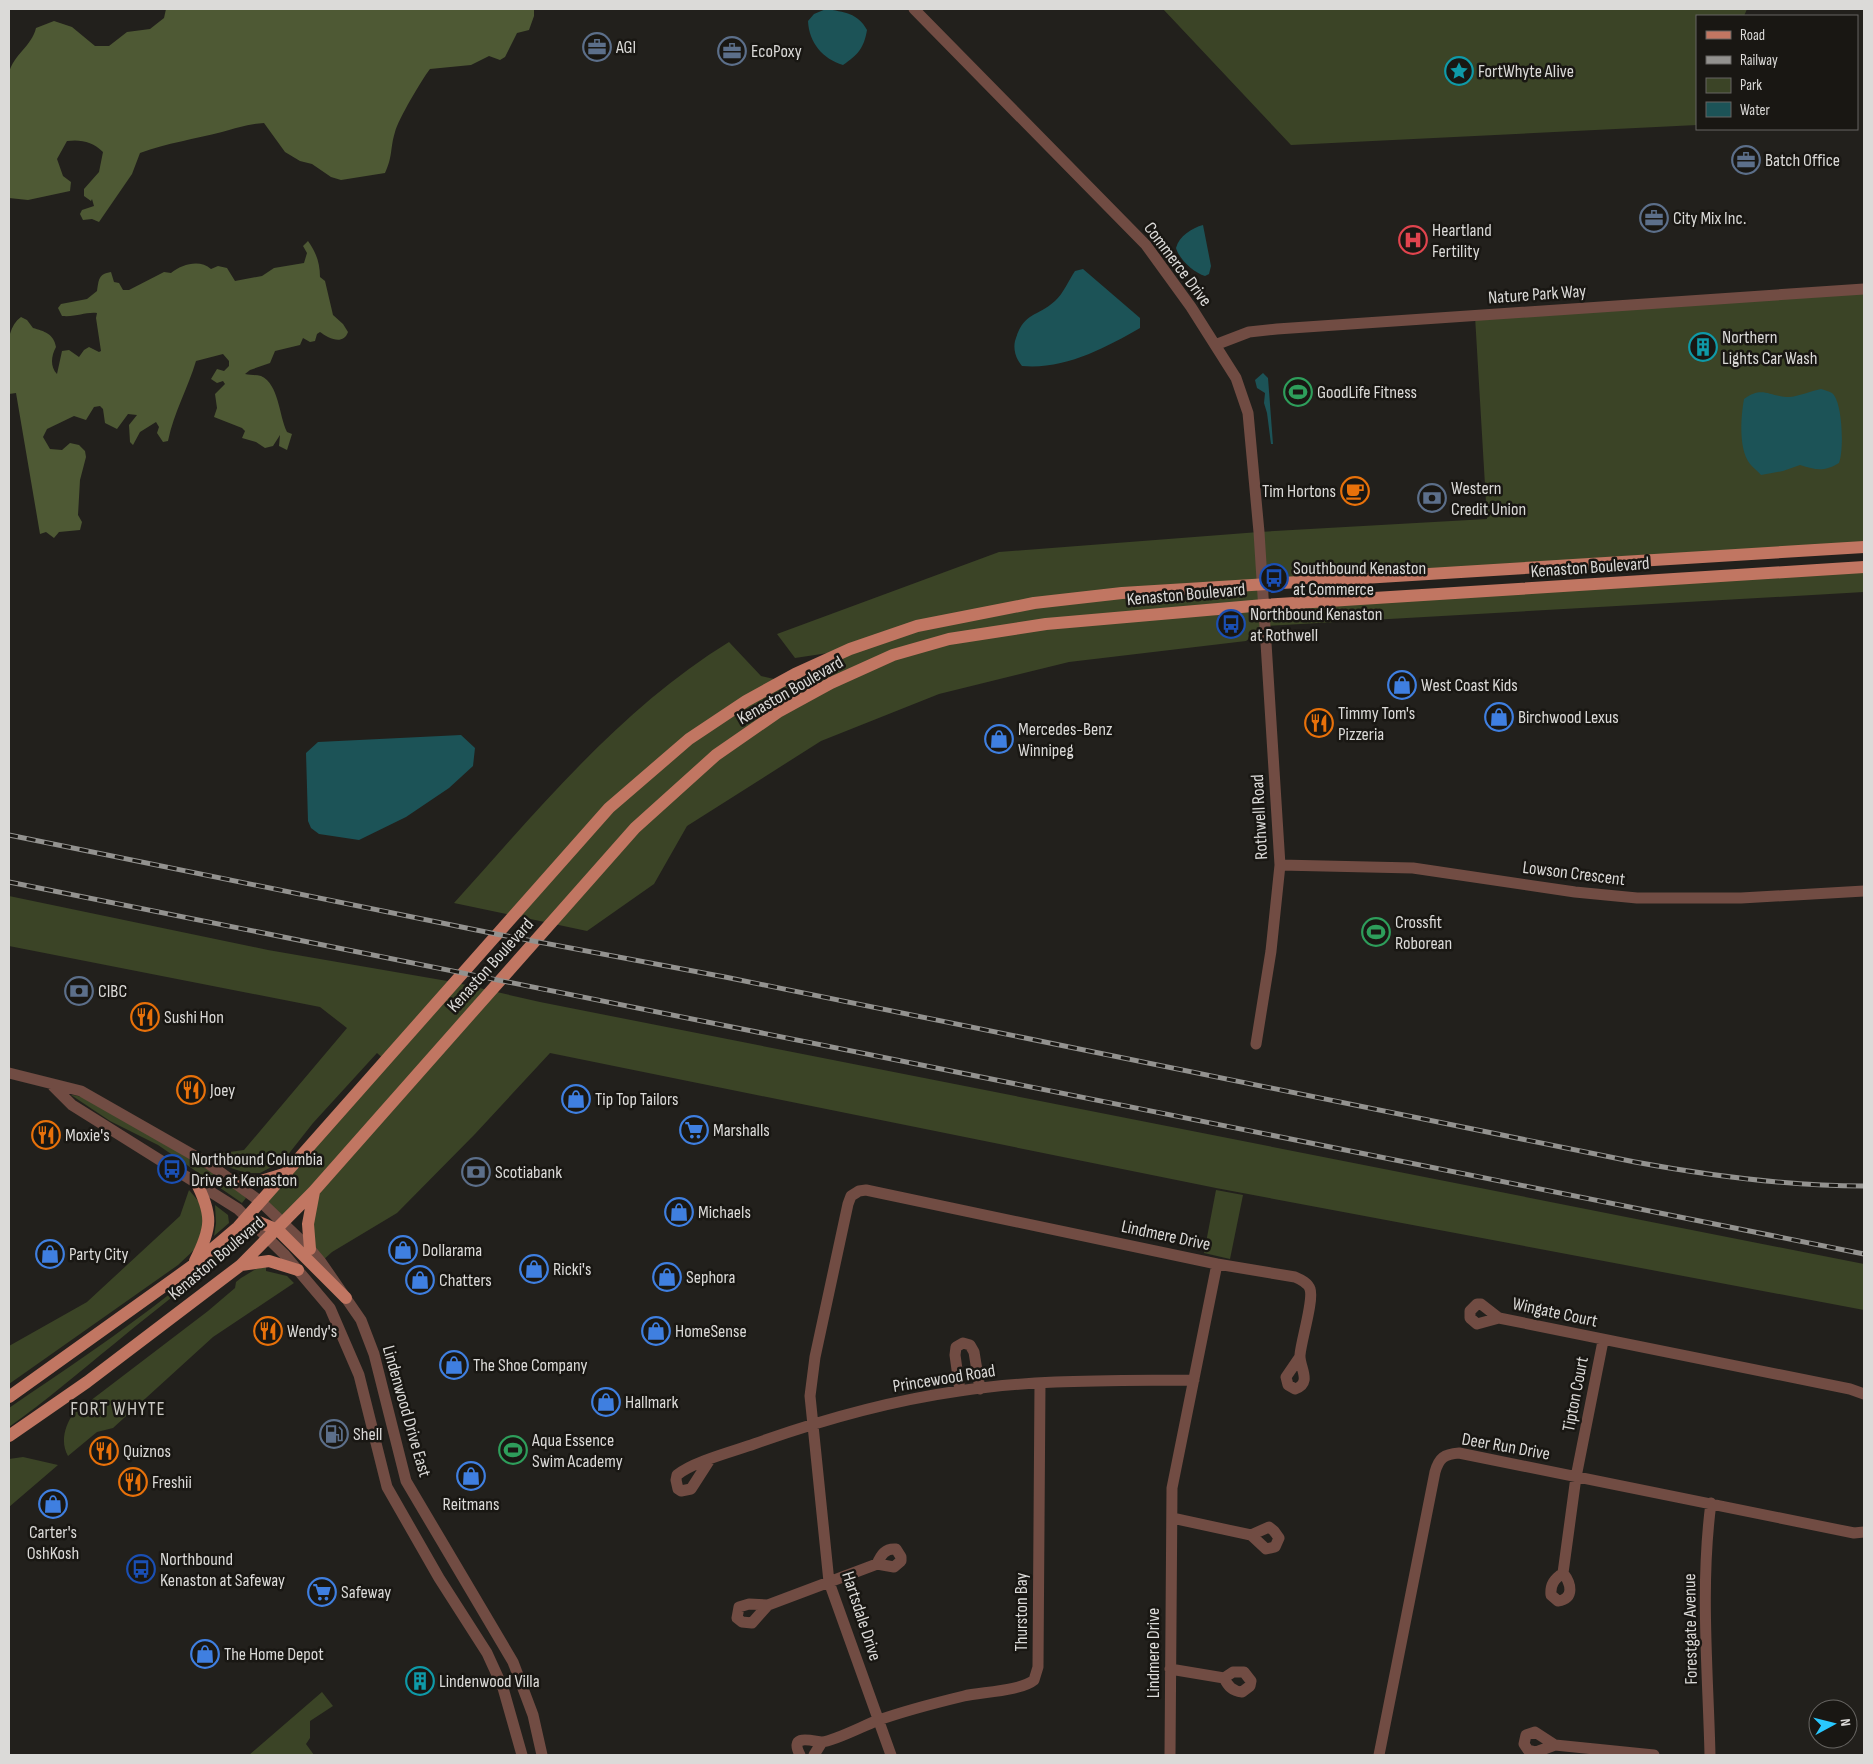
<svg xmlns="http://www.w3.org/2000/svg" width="1873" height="1764" viewBox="0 0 1873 1764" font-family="'Sofia Sans Condensed',sans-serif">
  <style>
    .green { fill: #3b4426 }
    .forest { fill: #4e5934 }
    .water { fill: #1c5357 }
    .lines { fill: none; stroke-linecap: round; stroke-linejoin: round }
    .minor { stroke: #714c43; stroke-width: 11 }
    .major { stroke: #c17662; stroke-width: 12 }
    .rail-casing { stroke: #93928f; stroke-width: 5 }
    .rail { stroke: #191713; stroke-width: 3; stroke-dasharray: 9; stroke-linecap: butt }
    .labels { text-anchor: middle; stroke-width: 5; stroke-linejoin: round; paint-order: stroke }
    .poi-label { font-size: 18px; fill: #dbdad8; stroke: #191713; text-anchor: start }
    .street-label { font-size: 18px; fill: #dbdad8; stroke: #191713 }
    .quarter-label { font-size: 20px; letter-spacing: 1px; fill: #cbc9c4; stroke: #191713 }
  </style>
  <rect width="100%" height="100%" fill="#22201c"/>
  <path class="green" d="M1163 9H1747L1744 16H1697V125L1291 145Z
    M1864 289V547L1263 585 1264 604 1864 571V592L1265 626 1246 641 1069 662 939 694 821 741 687 826 654 884 587 931 454 903C539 809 620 709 729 642L761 676 783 681 848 650 795 658 777 634 999 552 1259 532 1487 519 1475 316Z
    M9 896 268 950 453 982 540 1002 1864 1264V1310L1216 1188 550 1053 475 1134 397 1213 332 1252 321 1262 310 1249 313 1192 284 1223 261 1202 385 1060 377 1053 313 1123 283 1161 260 1173H246L222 1165 212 1159 215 1154 244 1150 347 1028 320 1007 9 946Z
    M71 1095C103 1096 201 1165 233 1185L246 1198 242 1203 158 1145 110 1121Z
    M189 1190 200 1203 206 1228 194 1250 178 1265 9 1384V1346L87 1302 180 1216Z
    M1216 1190 1243 1195 1230 1259 1204 1253Z
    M215 1205 228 1215 229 1223 214 1236 216 1223Z
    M240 1237 242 1240C200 1276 156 1309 114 1344 79 1372 46 1401 9 1427V1408C63 1371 119 1334 171 1293 194 1274 214 1252 240 1237Z
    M266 1267V1271L287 1276 294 1283 213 1337 113 1428 97 1432 68 1456C60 1442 65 1426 73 1414L208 1311 235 1288 236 1282 241 1278 256 1269Z
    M23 1457 58 1465 9 1507V1459Z
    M322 1692 333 1706 310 1721V1738L306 1744 314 1755H249Z"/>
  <path class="forest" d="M166 9H534V16L529 30 517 33 505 57 500 60 489 56 471 65 430 69C422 79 398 120 395 132 390 148 393 156 385 173L341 180 331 177 312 164 300 161 285 152 264 123C248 124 237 128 222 132 195 139 167 143 140 153L132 174 99 222 92 219 83 220 80 214 82 210 94 206 92 199 91 201 84 196V189L99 172 103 152C93 142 81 139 67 141L57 159 63 176 71 182 70 191 28 200 9 198V73C13 55 32 46 36 28L54 21 72 27 95 46H109L127 32 150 29 164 18Z
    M308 241C316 252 320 263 320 277L325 281 333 315 343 324 348 332C343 346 328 338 320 332L317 334 315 341 310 342 303 338 300 345 275 351 270 363 250 370 245 374C250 375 256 375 261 376 279 384 279 416 287 432L292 434 287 450 279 446 280 435 273 446 265 448 256 442 242 438 245 431 242 428 214 417 217 408 215 394 225 384 223 381 217 383 211 379 217 369 224 371 229 366V361L223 354 196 361C188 388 174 412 168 441L163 442 157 433 159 427 156 422 140 432 133 445 130 442 129 425 137 415 128 414 117 429 105 423 103 409 100 406 94 407 86 420 74 416 47 429 43 437 50 449 62 450 70 443 79 445 85 451 86 457 80 480 78 515 82 522 80 530 59 532 54 538 46 532 40 534 16 393 9 394C9 371 1 331 21 317L27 320 33 328C44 331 54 334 56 347 51 356 50 367 57 374L62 351 69 350 79 357 84 350 89 347 99 352 101 351 96 318 97 313C84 312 78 317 62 316L58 308 61 304 87 299 97 291C99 280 98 274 111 272L114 282 119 283 123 290H129L164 272 171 273C182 264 200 259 211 269L218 266 227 268 235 281 262 276 274 268 304 263 307 253 303 246Z"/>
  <path class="water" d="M826 9C844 12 858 13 867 30 864 48 858 55 843 65 823 59 809 43 808 21L814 14Z
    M1203 225 1211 266 1209 274 1205 276C1194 273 1179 259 1176 248 1179 236 1192 228 1203 225Z
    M1083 269 1140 318V328C1105 348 1064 370 1022 366 1016 359 1013 350 1015 341 1024 311 1036 318 1055 301 1063 294 1069 280 1075 271Z
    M1263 373 1268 378 1273 444H1271L1267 413 1264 403 1265 393 1257 388 1255 380Z
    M1821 389C1824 390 1829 391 1832 393 1843 402 1844 451 1839 463 1824 472 1816 470 1800 465L1783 471 1761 475C1758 471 1753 468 1750 464 1738 449 1741 416 1744 399 1763 385 1769 397 1790 397 1800 396 1810 391 1821 389Z
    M461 735 475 748 473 766 449 788 406 817 359 840 319 834 311 828 308 821 306 753 318 742Z"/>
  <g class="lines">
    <path class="minor" d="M914 9 1146 245 1191 307 1236 378 1248 413 1259 532 1280 865 1271 951 1256 1044
      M1215 345 1249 332 1277 329 1864 289
      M1280 865 1413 868 1575 892 1637 898H1741L1864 891
      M9 1073 81 1091 209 1164 261 1202 310 1249 321 1262 361 1320 374 1354 406 1481 513 1662 533 1715 542 1755
      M53 1086 72 1105 238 1209 285 1255 330 1308 359 1375 387 1487 439 1578 487 1653 503 1688 522 1755
      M1217 1264 1295 1277C1302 1280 1308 1283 1310 1289 1314 1300 1301 1341 1300 1355 1299 1367 1313 1383 1295 1389L1288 1385 1286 1377 1299 1358
      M1499 1318 1477 1324 1470 1318V1311L1477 1304H1481L1499 1318 1850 1389 1864 1394
      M960 1391 955 1355 956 1347 963 1343 970 1345 974 1352 980 1389
      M709 1461 691 1489 681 1491 678 1489 676 1480 677 1475C692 1462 734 1451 754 1444 821 1420 889 1401 959 1391 1036 1379 1116 1381 1194 1380
      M1172 1518 1251 1535 1266 1549 1275 1547 1279 1538 1274 1531 1269 1527 1251 1535
      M1563 1573C1571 1583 1575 1599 1558 1601L1551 1595C1550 1585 1554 1579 1563 1573L1576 1477 1603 1341
      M768 1605 752 1623 742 1622 737 1618 739 1607 749 1604 768 1605 877 1564 894 1567 901 1561V1557L896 1549C885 1548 881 1555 877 1564
      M1170 1669 1224 1678 1233 1672H1244L1251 1681 1250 1686 1242 1692C1232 1691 1228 1686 1224 1678
      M1555 1745 1535 1732 1526 1735 1524 1744 1528 1750 1536 1752 1555 1745 1654 1755
      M800 1755C788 1732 815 1742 822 1742 834 1741 863 1726 876 1721 904 1711 935 1703 964 1696 981 1692 1021 1691 1034 1680L1038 1667 1040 1383
      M814 1755 822 1742
      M891 1755 829 1582 810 1396 815 1357 848 1204 851 1196 859 1191 866 1190 1217 1264 1172 1488 1170 1755
      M1379 1755 1435 1472C1439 1458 1444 1454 1459 1453L1854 1533 1864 1532
      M1710 1755C1708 1672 1700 1586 1711 1503"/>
    <path class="major" d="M235 1181H261L287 1173
      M247 1217 278 1230 346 1298
      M310 1249 308 1224 314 1192
      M195 1261C212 1228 213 1215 196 1182
      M241 1265 269 1261 298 1270
      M9 1397 192 1266 238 1227 609 808 689 739 746 701 795 674 850 649 917 626 1034 603 1122 593 1864 547
      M9 1436 87 1382 241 1265 314 1191 635 828 716 755 778 712 831 683 893 655 949 639 1046 624 1264 605 1864 567"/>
    <defs>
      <path id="rail" d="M9 835 496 934 725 977 1635 1162C1711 1176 1787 1186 1864 1186
        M9 882 1864 1254"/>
    </defs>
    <use href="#rail" class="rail-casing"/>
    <use href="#rail" class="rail"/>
  </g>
  <defs>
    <symbol id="office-ring" viewBox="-11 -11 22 22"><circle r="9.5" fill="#191713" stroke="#5c6f8a" stroke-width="1.5"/><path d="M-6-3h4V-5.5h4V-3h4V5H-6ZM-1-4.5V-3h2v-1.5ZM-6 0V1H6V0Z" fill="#5c6f8a"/></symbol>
    <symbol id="sight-ring" viewBox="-11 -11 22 22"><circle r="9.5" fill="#191713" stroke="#0f9aa8" stroke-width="1.5"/><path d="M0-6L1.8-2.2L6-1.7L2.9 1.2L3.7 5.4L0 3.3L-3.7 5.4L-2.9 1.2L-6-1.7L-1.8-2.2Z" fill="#0f9aa8"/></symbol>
    <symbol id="hospital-ring" viewBox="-11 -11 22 22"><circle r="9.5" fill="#191713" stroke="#e0444e" stroke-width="1.5"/><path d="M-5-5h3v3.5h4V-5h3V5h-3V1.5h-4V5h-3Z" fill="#e0444e"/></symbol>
    <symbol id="building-ring" viewBox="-11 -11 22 22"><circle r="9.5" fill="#191713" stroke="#0f9aa8" stroke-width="1.5"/><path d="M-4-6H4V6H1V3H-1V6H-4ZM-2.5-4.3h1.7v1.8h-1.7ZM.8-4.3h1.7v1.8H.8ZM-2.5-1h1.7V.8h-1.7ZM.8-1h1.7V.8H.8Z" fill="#0f9aa8"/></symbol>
    <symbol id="stadium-ring" viewBox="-11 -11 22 22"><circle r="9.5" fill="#191713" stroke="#2e9e5b" stroke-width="1.5"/><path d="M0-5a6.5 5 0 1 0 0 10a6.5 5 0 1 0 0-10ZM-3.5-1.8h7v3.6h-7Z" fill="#2e9e5b"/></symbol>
    <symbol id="cafe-ring" viewBox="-11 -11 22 22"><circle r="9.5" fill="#191713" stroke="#e8710a" stroke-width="1.5"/><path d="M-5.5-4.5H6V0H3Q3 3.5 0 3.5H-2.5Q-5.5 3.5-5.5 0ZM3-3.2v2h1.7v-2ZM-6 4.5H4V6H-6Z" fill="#e8710a"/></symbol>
    <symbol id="bank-ring" viewBox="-11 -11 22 22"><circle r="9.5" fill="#191713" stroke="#5c6f8a" stroke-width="1.5"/><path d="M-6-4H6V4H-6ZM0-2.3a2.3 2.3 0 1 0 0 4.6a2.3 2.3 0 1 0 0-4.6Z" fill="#5c6f8a"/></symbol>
    <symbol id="bus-ring" viewBox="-11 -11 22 22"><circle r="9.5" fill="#191713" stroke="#1a4fb4" stroke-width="1.5"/><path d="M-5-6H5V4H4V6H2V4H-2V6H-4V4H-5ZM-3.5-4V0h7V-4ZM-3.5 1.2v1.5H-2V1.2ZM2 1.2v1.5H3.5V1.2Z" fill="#1a4fb4"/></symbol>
    <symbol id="shop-ring" viewBox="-11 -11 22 22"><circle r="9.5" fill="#191713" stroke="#3f7fe0" stroke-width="1.5"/><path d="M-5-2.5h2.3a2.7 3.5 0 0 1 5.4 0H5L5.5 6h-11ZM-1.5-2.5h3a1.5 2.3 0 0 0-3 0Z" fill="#3f7fe0"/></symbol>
    <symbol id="restaurant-ring" viewBox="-11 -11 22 22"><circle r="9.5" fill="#191713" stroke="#e8710a" stroke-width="1.5"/><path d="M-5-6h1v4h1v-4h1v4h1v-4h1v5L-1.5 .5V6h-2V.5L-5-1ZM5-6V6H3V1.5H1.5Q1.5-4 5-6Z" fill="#e8710a"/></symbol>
    <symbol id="supermarket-ring" viewBox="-11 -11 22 22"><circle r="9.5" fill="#191713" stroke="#3f7fe0" stroke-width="1.5"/><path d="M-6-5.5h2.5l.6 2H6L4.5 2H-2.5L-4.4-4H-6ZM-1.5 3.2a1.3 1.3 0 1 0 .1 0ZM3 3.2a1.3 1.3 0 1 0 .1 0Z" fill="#3f7fe0"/></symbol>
    <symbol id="fuel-ring" viewBox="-11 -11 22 22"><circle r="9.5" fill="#191713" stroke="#5c6f8a" stroke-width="1.5"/><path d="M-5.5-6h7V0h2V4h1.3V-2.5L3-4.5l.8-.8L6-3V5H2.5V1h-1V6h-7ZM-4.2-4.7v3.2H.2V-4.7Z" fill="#5c6f8a"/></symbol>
  </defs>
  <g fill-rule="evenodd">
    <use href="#office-ring" x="581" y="31" width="32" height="32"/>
    <use href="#office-ring" x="716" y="35" width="32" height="32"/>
    <use href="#sight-ring" x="1443" y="55" width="32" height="32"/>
    <use href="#office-ring" x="1730" y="144" width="32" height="32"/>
    <use href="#office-ring" x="1638" y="202" width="32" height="32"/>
    <use href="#hospital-ring" x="1397" y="224" width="32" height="32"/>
    <use href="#building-ring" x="1687" y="331" width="32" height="32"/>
    <use href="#stadium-ring" x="1282" y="376" width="32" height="32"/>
    <use href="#cafe-ring" x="1339" y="475" width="32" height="32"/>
    <use href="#bank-ring" x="1416" y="482" width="32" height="32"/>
    <use href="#bus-ring" x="1258" y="562" width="32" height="32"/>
    <use href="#bus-ring" x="1215" y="608" width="32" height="32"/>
    <use href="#shop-ring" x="1386" y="669" width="32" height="32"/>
    <use href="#shop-ring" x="1483" y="701" width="32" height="32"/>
    <use href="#restaurant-ring" x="1303" y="707" width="32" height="32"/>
    <use href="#shop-ring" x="983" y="723" width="32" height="32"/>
    <use href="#stadium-ring" x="1360" y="916" width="32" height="32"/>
    <use href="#bank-ring" x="63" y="975" width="32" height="32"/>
    <use href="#restaurant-ring" x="129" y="1001" width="32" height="32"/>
    <use href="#restaurant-ring" x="175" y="1074" width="32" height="32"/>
    <use href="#shop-ring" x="560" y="1083" width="32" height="32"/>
    <use href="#supermarket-ring" x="678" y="1114" width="32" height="32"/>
    <use href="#restaurant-ring" x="30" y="1119" width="32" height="32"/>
    <use href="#bus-ring" x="156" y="1153" width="32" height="32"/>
    <use href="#bank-ring" x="460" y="1156" width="32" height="32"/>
    <use href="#shop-ring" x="663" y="1196" width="32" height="32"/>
    <use href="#shop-ring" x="387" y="1234" width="32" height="32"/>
    <use href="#shop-ring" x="34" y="1238" width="32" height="32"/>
    <use href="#shop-ring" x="518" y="1253" width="32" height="32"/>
    <use href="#shop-ring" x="651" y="1261" width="32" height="32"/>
    <use href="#shop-ring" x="404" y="1264" width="32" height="32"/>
    <use href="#restaurant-ring" x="252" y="1315" width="32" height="32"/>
    <use href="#shop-ring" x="640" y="1315" width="32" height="32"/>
    <use href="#shop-ring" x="438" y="1349" width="32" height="32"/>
    <use href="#shop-ring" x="590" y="1386" width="32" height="32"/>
    <use href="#fuel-ring" x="318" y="1418" width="32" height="32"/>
    <use href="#stadium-ring" x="497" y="1434" width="32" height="32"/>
    <use href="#restaurant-ring" x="88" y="1435" width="32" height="32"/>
    <use href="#shop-ring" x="455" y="1460" width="32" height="32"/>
    <use href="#restaurant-ring" x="117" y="1466" width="32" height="32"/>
    <use href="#shop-ring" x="37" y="1488" width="32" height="32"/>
    <use href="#bus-ring" x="125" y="1553" width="32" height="32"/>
    <use href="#supermarket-ring" x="306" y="1576" width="32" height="32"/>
    <use href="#shop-ring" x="189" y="1638" width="32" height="32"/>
    <use href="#building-ring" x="404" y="1665" width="32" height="32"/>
  </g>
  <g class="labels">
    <g class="poi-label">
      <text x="616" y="53">AGI</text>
      <text x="751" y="57">EcoPoxy</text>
      <text x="1478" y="77">FortWhyte Alive</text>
      <text x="1765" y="166">Batch Office</text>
      <text x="1673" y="224">City Mix Inc.</text>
      <text x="1432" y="236">Heartland<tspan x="1432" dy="21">Fertility</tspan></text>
      <text x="1722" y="343">Northern<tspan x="1722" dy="21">Lights Car Wash</tspan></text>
      <text x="1317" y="398">GoodLife Fitness</text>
      <text x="1451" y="494">Western<tspan x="1451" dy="21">Credit Union</tspan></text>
      <text x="1336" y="497" text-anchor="end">Tim Hortons</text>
      <text x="1293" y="574">Southbound Kenaston<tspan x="1293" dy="21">at Commerce</tspan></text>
      <text x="1250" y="620">Northbound Kenaston<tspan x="1250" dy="21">at Rothwell</tspan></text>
      <text x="1421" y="691">West Coast Kids</text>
      <text x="1338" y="719">Timmy Tom's<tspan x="1338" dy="21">Pizzeria</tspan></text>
      <text x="1518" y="723">Birchwood Lexus</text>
      <text x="1018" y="735">Mercedes-Benz<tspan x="1018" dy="21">Winnipeg</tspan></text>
      <text x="1395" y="928">Crossfit<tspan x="1395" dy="21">Roborean</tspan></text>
      <text x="98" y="997">CIBC</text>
      <text x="164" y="1023">Sushi Hon</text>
      <text x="210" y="1096">Joey</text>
      <text x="595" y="1105">Tip Top Tailors</text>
      <text x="713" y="1136">Marshalls</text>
      <text x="65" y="1141">Moxie's</text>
      <text x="191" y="1165">Northbound Columbia<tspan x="191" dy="21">Drive at Kenaston</tspan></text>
      <text x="495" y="1178">Scotiabank</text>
      <text x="698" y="1218">Michaels</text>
      <text x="422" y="1256">Dollarama</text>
      <text x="69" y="1260">Party City</text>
      <text x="553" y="1275">Ricki's</text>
      <text x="686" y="1283">Sephora</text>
      <text x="439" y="1286">Chatters</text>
      <text x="287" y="1337">Wendy's</text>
      <text x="675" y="1337">HomeSense</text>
      <text x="473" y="1371">The Shoe Company</text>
      <text x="625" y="1408">Hallmark</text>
      <text x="353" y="1440">Shell</text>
      <text x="532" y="1446">Aqua Essence<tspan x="532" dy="21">Swim Academy</tspan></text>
      <text x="123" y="1457">Quiznos</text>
      <text x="152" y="1488">Freshii</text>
      <text x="471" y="1510" text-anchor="middle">Reitmans</text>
      <text x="53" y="1538" text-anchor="middle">Carter's<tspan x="53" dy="21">OshKosh</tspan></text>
      <text x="160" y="1565">Northbound<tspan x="160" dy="21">Kenaston at Safeway</tspan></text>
      <text x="341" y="1598">Safeway</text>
      <text x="224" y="1660">The Home Depot</text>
      <text x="439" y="1687">Lindenwood Villa</text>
    </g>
    <g class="street-label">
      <text transform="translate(1178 264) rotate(53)" y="6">Commerce Drive</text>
      <text transform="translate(1537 294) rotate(-4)" y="6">Nature Park Way</text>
      <text transform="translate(1590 567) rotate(-4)" y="6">Kenaston Boulevard</text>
      <text transform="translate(1186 594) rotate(-5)" y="6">Kenaston Boulevard</text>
      <text transform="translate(790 690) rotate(-30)" y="6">Kenaston Boulevard</text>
      <text transform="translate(1259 817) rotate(-93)" y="6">Rothwell Road</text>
      <text transform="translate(1574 873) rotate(7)" y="6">Lowson Crescent</text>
      <text transform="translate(490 965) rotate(-48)" y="6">Kenaston Boulevard</text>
      <text transform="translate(1166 1235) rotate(12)" y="6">Lindmere Drive</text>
      <text transform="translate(216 1258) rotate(-40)" y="6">Kenaston Boulevard</text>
      <text transform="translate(1555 1312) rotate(12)" y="6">Wingate Court</text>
      <text transform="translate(944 1378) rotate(-9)" y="6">Princewood Road</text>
      <text transform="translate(1575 1394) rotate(-79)" y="6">Tipton Court</text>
      <text transform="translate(407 1411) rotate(74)" y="6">Lindenwood Drive East</text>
      <text transform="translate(1506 1446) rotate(10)" y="6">Deer Run Drive</text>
      <text transform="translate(1021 1612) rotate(-90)" y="6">Thurston Bay</text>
      <text transform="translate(862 1616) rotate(72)" y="6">Hartsdale Drive</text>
      <text transform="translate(1690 1629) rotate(-91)" y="6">Forestgate Avenue</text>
      <text transform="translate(1153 1653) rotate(-90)" y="6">Lindmere Drive</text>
    </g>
    <g class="quarter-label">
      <text x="118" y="1415">FORT WHYTE</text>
    </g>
  </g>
  <rect width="1873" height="1764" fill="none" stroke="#dbdad8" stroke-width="20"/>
  <rect x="1696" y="15" width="162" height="115" fill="#191713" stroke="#676562"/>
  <rect x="1706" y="31" width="25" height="8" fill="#c17662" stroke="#676562"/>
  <text x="1740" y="40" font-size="15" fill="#dbdad8">Road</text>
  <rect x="1706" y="56" width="25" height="8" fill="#93928f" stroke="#676562"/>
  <text x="1740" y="65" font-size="15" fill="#dbdad8">Railway</text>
  <rect x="1706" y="78" width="25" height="15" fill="#3b4426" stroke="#676562"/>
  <text x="1740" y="90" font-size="15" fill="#dbdad8">Park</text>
  <rect x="1706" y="102" width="25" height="15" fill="#1c5357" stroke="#676562"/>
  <text x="1740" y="115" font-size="15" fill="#dbdad8">Water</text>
  <g transform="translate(1833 1724) rotate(83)"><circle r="24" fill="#191713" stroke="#676562"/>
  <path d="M0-4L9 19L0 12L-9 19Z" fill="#29c8ff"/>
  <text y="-8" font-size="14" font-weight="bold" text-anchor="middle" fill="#dbdad8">N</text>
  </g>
</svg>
